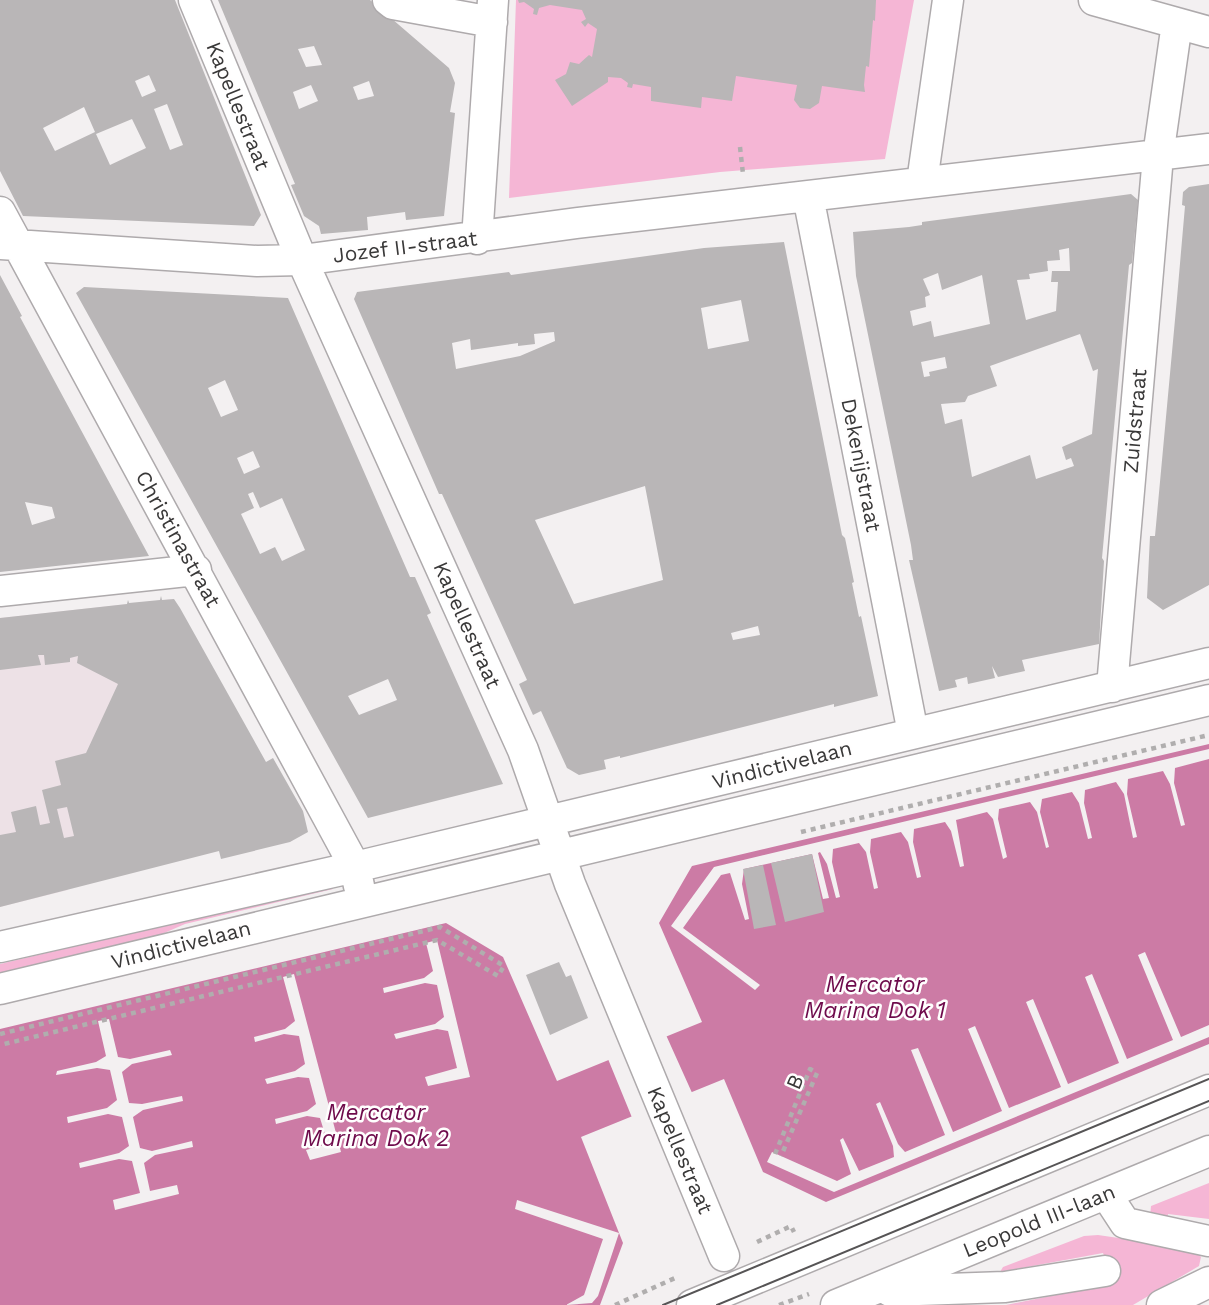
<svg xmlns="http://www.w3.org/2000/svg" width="1209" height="1305" viewBox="0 0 1209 1305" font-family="'Work Sans',sans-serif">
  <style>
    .built { fill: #ede1e6 }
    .green { fill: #f5b6d5 }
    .water { fill: #cc7ba5 }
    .pier { fill: #f3f0f1 }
    .building { fill: #b9b6b7; fill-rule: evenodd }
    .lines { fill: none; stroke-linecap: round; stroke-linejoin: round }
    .minor-casing { stroke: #aeaaac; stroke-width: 33 }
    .path { stroke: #b0aeae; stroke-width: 4.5; stroke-dasharray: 5 5; stroke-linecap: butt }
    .minor { stroke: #fff; stroke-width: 30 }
    .tram { stroke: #565455; stroke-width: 2 }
    .labels { text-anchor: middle; stroke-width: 5; stroke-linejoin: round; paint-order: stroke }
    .street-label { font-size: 21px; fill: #393838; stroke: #fffefe }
    .water-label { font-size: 23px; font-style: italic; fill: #6e0a4b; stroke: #fffefe }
  </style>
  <rect width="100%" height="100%" fill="#f3f0f1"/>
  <path class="built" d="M174 599 68 890 0 907V618Z"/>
  <path class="green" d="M516 0H914L885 159 720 172 509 198Z
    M332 885 333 889 185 924 132 947 0 978V964Z
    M1209 1183V1219L1168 1214 1167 1224 1150 1217 1151 1206Z
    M1098 1235 1194 1249 1201 1257 1199 1266 1133 1305H1006L1115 1283 1103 1253 1000 1272 1003 1267 1084 1236Z"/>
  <path class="water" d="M1209 744V1044L826 1202 763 1172 724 1079 581 1137 623 1243 600 1305H0V1029L446 923 503 957 557 1081 702 1022 659 923 692 866Z"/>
  <path class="pier" d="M1209 749V759L1175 768 1174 783 1185 825 1181 826 1170 784 1163 771 1128 779 1127 794 1137 837 1133 838 1124 794 1116 782 1085 790 1084 803 1092 838 1088 839 1079 803 1072 792 1042 799 1040 812 1049 847 1046 848 1037 812 1030 802 999 809 998 819 1007 857 1003 859 993 819 987 812 956 820 964 866 960 867 951 831 945 822 914 829 913 842 921 877 917 878 908 842 901 832 871 839 870 852 878 888 874 889 866 852 859 843 833 849 832 862 840 897 836 898 827 864 820 852 818 853 829 898 823 899 812 854 744 869 742 884 749 919 745 920 730 873 721 875 683 928 760 985 755 990 671 926 714 867Z
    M437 940 470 1077 428 1086 425 1077 457 1068 448 1031 437 1029 396 1039 394 1034 435 1024 444 1017 437 985 425 983 384 993 383 988 424 978 433 971 426 943Z
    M1145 952 1181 1037 1209 1025V1037L834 1192 767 1162 772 1152 837 1181 851 1174 840 1140 843 1138 859 1171 894 1157 893 1146 876 1104 880 1102 898 1144 905 1152 945 1135 911 1050 918 1048 953 1132 1002 1111 968 1029 975 1026 1009 1108 1061 1087 1026 1002 1033 999 1068 1084 1119 1063 1085 977 1092 974 1127 1059 1173 1040 1138 955Z
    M294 974 341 1152 310 1160 306 1150 328 1144 320 1118 307 1116 276 1124 275 1119 307 1111 316 1104 309 1078 298 1077 267 1084 265 1079 295 1071 305 1064 299 1036 284 1034 255 1042 254 1037 285 1029 295 1021 283 977Z
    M109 1019 118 1057 130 1059 170 1050 172 1055 132 1064 122 1072 129 1103 142 1104 182 1096 183 1101 143 1110 133 1117 140 1148 152 1151 192 1141 193 1147 155 1155 144 1163 150 1191 177 1185 179 1194 115 1210 113 1200 140 1193 132 1161 119 1159 80 1168 79 1163 119 1153 129 1146 122 1117 108 1114 68 1123 67 1117 107 1108 117 1100 110 1070 97 1068 56 1075 57 1071 96 1062 106 1056 98 1021Z
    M666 1035 693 1095 633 1120 608 1059Z
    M517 1200 619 1233 598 1296 592 1303 566 1305 584 1295 603 1239 515 1209Z"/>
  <path class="building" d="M0 0H175L261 215 254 226 23 216 0 171ZM149 75 156 91 142 97 135 81ZM167 104 183 145 170 150 154 109ZM84 107 95 132 55 151 43 128ZM132 119 146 148 110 165 96 134Z
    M218 0H370L449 68 455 83 450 112 455 113 444 216 406 220 405 212 367 217 368 230 321 234 319 226 304 216 291 185 295 184ZM314 46 322 65 306 67 298 49ZM369 81 374 96 358 100 353 87ZM311 85 318 101 299 109 293 92Z
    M518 0H876L875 21 873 20 869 67 866 66 864 85 865 92 822 86 819 103 810 109 800 108 794 100 797 85 736 76 732 101 702 97 701 108 651 101V87L633 84 632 88 627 87 628 83 621 78 608 77V82L572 106 555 80 566 74 570 62 579 64 589 55 592 57 597 29 588 23 585 27 581 22 586 19 582 10 550 5 539 8 537 15 533 14 534 9 524 2 519 3Z
    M1209 184V585L1163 610 1147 598 1150 536H1155L1177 298 1185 206 1182 205 1183 192 1189 187Z
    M1131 194 1138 200 1132 263 1129 265 1102 558 1104 561 1099 644 1022 660 1025 671 998 677 992 666 995 678 968 684 967 677 955 680 957 687 939 691 909 560H913L911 545 856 276 853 232 909 227 922 225V222ZM1069 248 1070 271H1052L1051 282H1058L1056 311 1026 320 1017 280 1030 279 1029 274 1048 271 1047 261 1060 260 1059 250ZM938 273 942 290 982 275 990 324 934 337 931 321 913 326 910 311 926 307 925 297 930 295 923 279ZM1080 334 1093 371 1098 369 1092 434 1062 447 1066 460 1071 458 1074 466 1036 479 1030 455 972 477 962 419 945 424 941 404 965 402 968 396 997 386 990 366ZM945 357 947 368 929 372 930 376 924 377 921 362Z
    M784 242 842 535 845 538 854 582 852 583 859 617 861 616 878 696 834 707V704L620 758V756L604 760 606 769 579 775 567 768 541 711 533 715 519 684 527 680 442 494H439L354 299 357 292 509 272 511 275 704 248ZM741 300 749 341 708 349 701 308ZM554 332 555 341 520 356 456 369 452 343 470 339 471 350 518 343V346L535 344 534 334ZM645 486 663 580 574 604 535 520ZM758 626 760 635 733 640 731 633Z
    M0 275 22 316 20 317 149 556 0 572ZM25 502 52 507 55 518 32 525Z
    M84 287 288 298 410 577H415L431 613 427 615 503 784 368 818 76 293ZM225 380 238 410 221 417 208 388ZM253 451 260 467 244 474 237 458ZM253 492 260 508 282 498 305 550 282 561 275 547 260 554 241 514 254 508 248 494ZM388 679 397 700 359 715 348 696Z
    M161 596 162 600 174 599 180 608 266 762 273 758 303 811 308 832 290 842 221 859 219 851 0 907V835L16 832 11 812 36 806 40 825 50 823 42 790 61 785 55 761 86 753 118 684 77 663 78 656 70 658V662L45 665 44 655H38L41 665 0 670V618L127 604 128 600 129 603 160 600ZM67 807 74 836 64 838 57 809Z
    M812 854 824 912 785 922 771 863Z
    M763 865 776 925 754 929 743 869Z
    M559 962 566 977 571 975 588 1018 550 1035 526 975Z"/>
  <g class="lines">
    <defs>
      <path id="minor" d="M194 0 302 260 523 750 570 884 724 1256
        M388 0 393 4 492 22
        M1094 0 1209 32
        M922 182 948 0
        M808 196 913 733
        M0 212 355 867 359 886
        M477 239 493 0
        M0 244 257 261 302 260 577 223 1209 149
        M0 591 196 570
        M1112 687 1158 156 1177 23
        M0 947 355 867 1209 663
        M0 989 1209 700
        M1106 1194 1125 1223 1209 1241
        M890 1291 1005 1287 1105 1271
        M692 1305 1209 1090
        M836 1305 1209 1151
        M1162 1305 1209 1282"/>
    </defs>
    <use href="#minor" class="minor-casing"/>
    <path class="path" d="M740 147 743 174
      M801 832 1209 735
      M0 1034 440 927 504 966 498 976 437 940 0 1045
      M775 1154 810 1069 817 1073 781 1156
      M757 1242 791 1226 794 1232
      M615 1305 675 1278
      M779 1305 809 1294"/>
    <use href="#minor" class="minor"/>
    <path class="tram" d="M663 1305 1209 1079
      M717 1305 1209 1101"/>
  </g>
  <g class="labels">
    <g class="street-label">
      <text transform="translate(238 106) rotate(68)" y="7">Kapellestraat</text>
      <text transform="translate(405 247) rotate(-7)" y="7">Jozef II-straat</text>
      <text transform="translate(1135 421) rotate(-85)" y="7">Zuidstraat</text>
      <text transform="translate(861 465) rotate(79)" y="7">Dekenijstraat</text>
      <text transform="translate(178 539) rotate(61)" y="7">Christinastraat</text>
      <text transform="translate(467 625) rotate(66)" y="7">Kapellestraat</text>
      <text transform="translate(782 765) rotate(-14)" y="7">Vindictivelaan</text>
      <text transform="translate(181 945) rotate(-14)" y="7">Vindictivelaan</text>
      <text transform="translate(795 1082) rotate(-67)" y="7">B</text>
      <text transform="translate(680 1150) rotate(67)" y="7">Kapellestraat</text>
      <text transform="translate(1039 1221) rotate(-22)" y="7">Leopold III-laan</text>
    </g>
    <g class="water-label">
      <text x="875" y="992">Mercator<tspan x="875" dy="26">Marina Dok 1</tspan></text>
      <text x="376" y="1120">Mercator<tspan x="376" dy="26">Marina Dok 2</tspan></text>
    </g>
  </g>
</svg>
